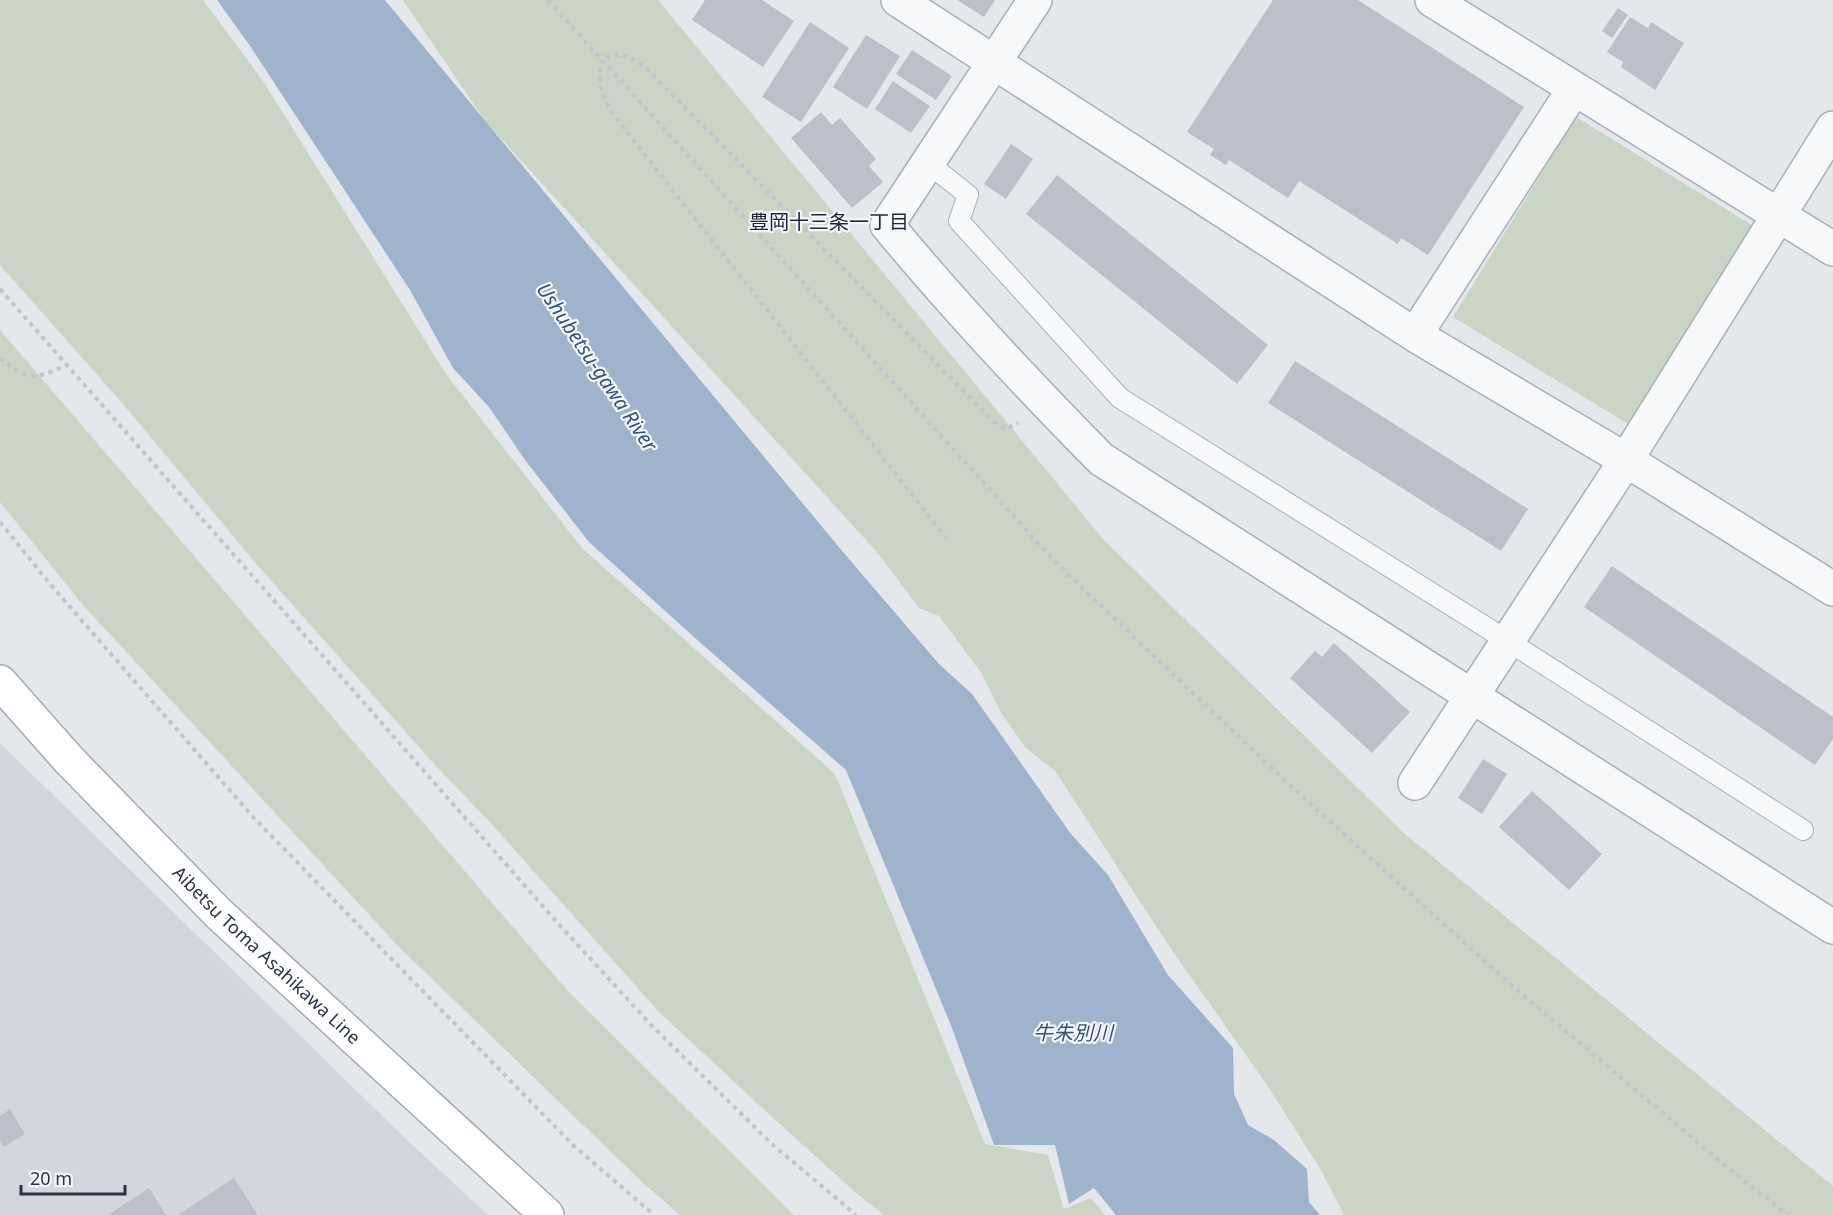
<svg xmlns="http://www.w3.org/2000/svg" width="1833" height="1215" font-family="'Noto Sans','Noto Sans JP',sans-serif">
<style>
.built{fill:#d2d6de}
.green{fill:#c9d6c5}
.water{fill:#9fb4cc}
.building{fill:#bbc0ca}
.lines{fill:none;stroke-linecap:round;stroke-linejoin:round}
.lane-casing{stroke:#a9aeb7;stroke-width:22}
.street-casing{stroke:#a9aeb7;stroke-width:36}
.primary-casing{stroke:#a3abb8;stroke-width:36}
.path{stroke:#c2c5cb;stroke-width:4;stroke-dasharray:4.5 4.5;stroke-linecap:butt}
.lane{stroke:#f7f8fa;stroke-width:20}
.street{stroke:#f7f8fa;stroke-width:33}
.primary{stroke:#fff;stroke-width:33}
.labels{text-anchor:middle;stroke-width:4.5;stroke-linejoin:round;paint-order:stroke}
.street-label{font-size:18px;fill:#2b3445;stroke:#f4f6f9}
.neighbourhood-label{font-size:20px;fill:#1d2536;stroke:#f4f6f9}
.water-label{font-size:20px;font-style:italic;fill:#34527a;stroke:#f4f6f9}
</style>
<rect width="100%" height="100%" fill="#e4e7ec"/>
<path class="built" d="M0,743L406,1139L488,1215H0Z"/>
<path class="green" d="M0,0H203L263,81L446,374L582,548L835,774L985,1144L1048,1155L1064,1209L1091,1198L1105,1215H884L855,1192L772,1117L659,1012L487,819L434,764L259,567L123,404L0,265Z
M403,0H658L1104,540L1405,834L1833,1186V1215H1344L1321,1170L1267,1085L1169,946L1055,771L1025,747L1000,711L982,674L939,616L919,608L876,551L486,122Z
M1576,117L1755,227L1633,427L1453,317Z
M0,330L567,990L794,1215H680L642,1182L398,946L82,604L0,502Z"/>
<path class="water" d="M217,0H385L843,552L939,664L972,694L1071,834L1108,875L1168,975L1233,1048L1234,1094L1248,1125L1274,1140L1307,1169L1309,1202L1320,1215H1116L1094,1188L1069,1204L1055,1145H994L952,1028L846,770L695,638L589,542L525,460L489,407L453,368L410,290L250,46Z"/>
<path class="building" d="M705,0H762L794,21L763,67L692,20Z
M957,0H995L984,17Z
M1273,0H1358L1524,107L1428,255L1401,238L1398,244L1299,181L1288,198L1229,160L1226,165L1210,155L1214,149L1187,132Z
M1618,8L1628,15L1612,38L1602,31Z
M1630,17L1648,28L1651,22L1684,43L1655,90L1621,67L1623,62L1607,52Z
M810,22L849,48L801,122L762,97Z
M866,35L900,56L867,109L833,87Z
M912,50L952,76L936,100L896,74Z
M893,81L930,106L911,133L875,109Z
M821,112L832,125L840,118L876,159L869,166L883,182L852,208L791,138Z
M1011,144L1033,159L1006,199L984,184Z
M1057,175L1268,345L1237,384L1026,214Z
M1295,361L1528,509L1501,551L1268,403Z
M1612,566L1833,717V739L1815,765L1584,607Z
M1334,643L1410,712L1372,753L1290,678L1315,651L1322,657Z
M1483,759L1507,774L1482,814L1458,798Z
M1532,791L1602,854L1569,890L1499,827Z
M10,1109L25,1134L4,1147L0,1141V1116Z
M234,1178L258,1215H178L190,1207Z
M149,1188L166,1215H108Z"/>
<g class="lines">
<g class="lane-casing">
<path id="lane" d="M928,163L968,195L959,221L1120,398L1508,641L1803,830"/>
</g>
<g class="street-casing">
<path id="street" d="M898,0L1415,335L1626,460L1833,589
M1035,0L887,225C954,306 1027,384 1101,459L1833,927
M1432,0L1833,249
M1415,335L1574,89
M1415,783L1626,460L1833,128"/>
</g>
<g class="primary-casing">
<g id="primary">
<path id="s1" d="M0,682L69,760L218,913L547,1215"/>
</g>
</g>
<path class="path" d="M548,0L1056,563L1294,789L1509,983L1722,1163L1788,1215
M0,289L555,920L653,1027L773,1145L856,1215
M0,358C29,380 33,381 66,365
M0,522L50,584L253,817L574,1146L654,1215
M947,539L612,113C600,90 598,84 602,58L621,54L635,60L647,69L997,425L1006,429L1018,423"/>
<use href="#lane" class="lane"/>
<use href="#street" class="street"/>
<use href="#primary" class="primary"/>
</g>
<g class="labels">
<g class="street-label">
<text dy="6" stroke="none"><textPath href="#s1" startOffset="382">Aibetsu Toma Asahikawa Line</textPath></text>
</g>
<g class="neighbourhood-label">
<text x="829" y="229">豊岡十三条一丁目</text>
</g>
<g class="water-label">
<text transform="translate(597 367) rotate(56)" y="7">Ushubetsu-gawa River</text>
<text x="1073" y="1040">牛朱別川</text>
</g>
</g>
<path d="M21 1185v9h104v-9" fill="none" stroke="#2b3445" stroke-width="3"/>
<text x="30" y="1185" font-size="18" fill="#2b3445" stroke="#f4f6f9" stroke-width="4.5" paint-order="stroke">20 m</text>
</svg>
